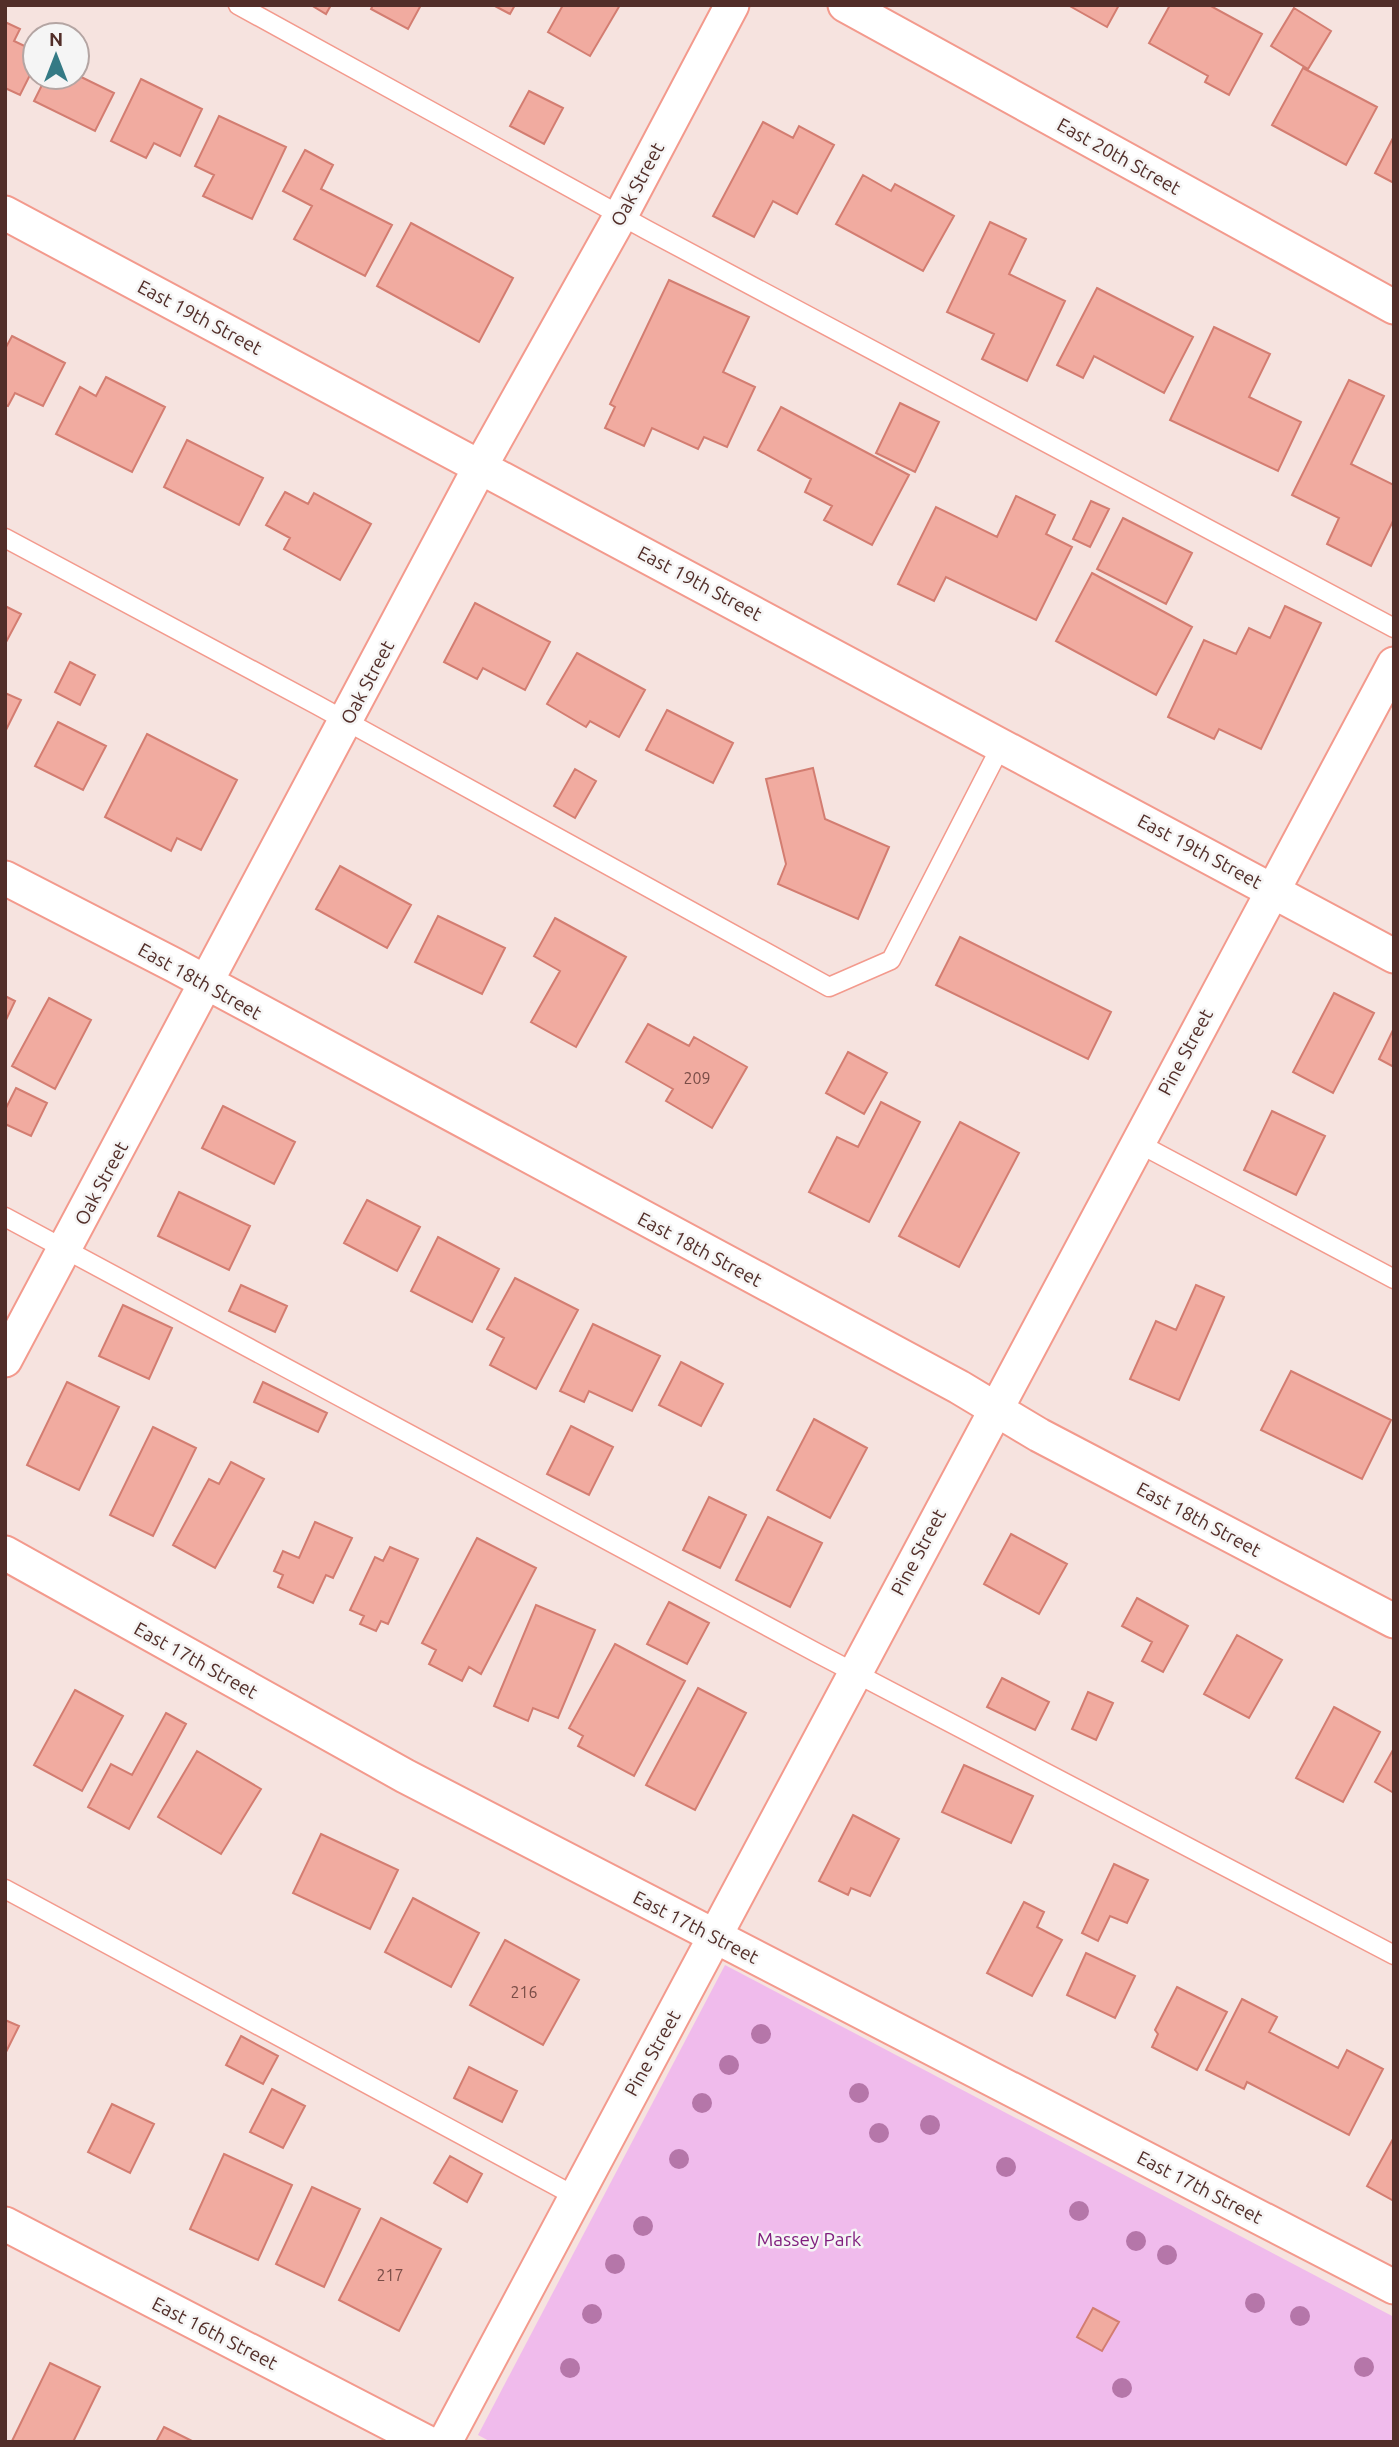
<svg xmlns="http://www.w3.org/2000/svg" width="1399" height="2447" font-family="Ubuntu,sans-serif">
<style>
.green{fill:#f0bbec}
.building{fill:#f1aba0;stroke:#d37d71;stroke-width:2}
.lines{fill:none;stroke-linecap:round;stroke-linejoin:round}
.service-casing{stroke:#f39a8d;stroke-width:21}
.minor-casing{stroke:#f39a8d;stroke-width:37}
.service{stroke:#fff;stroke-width:18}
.minor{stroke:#fff;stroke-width:33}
.tree{fill:#b576a9}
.labels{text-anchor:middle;stroke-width:5;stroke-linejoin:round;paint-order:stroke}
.number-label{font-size:16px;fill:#7a4d47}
.street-label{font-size:19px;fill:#522e29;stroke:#f5f5f5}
.park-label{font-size:19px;fill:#7f1d7d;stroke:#f5f5f5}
</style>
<rect width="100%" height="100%" fill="#f6e3df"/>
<path class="green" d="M725,1965L1394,2317V2442H491L478,2435Z"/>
<path class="building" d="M311,5H331L326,14Z
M373,5H421L408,29L371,9Z
M493,5H515L510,14Z
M563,5H620L590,56L548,32Z
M1068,5H1119L1107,27Z
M1170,5H1209L1262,34L1229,95L1205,82L1208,76L1149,43Z
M1294,8L1331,31L1308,69L1271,46Z
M5,22L20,29L14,41L35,51V65L20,95L5,88Z
M1303,68L1377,107L1346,165L1272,125Z
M77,75L114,93L95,131L34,101L46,77Z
M141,79L202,109L180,156L154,143L146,158L111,141Z
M529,91L563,108L544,144L510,126Z
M219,116L286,147L252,219L203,196L214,175L195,166Z
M763,122L793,138L799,126L834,145L797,214L773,201L754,237L713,216Z
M1394,136V183L1375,173Z
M305,150L333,165L321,189L392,225L365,276L294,239L312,206L283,191Z
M863,175L891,191L895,184L954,216L923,271L836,224Z
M990,222L1026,239L1009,274L1065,301L1027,381L982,359L994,334L947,312Z
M411,223L513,278L479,342L377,286Z
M669,280L749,317L723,372L755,387L727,447L704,437L698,449L652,428L644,446L605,428L615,407L610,404Z
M1097,288L1193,337L1164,393L1094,356L1083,378L1057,365Z
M1214,327L1270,354L1249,397L1301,422L1278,471L1170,420Z
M12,336L65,363L43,406L15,393L8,406L5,405V349Z
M106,377L165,407L132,472L56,434L80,387L96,396Z
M1349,380L1384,396L1351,464L1394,485V519L1371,566L1327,544L1339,518L1292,495Z
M900,403L939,422L915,472L876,453Z
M781,407L909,475L872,545L824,520L832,506L805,492L811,479L758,450Z
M187,440L263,478L239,525L164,487Z
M285,492L308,504L314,493L371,524L340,580L284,549L290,538L266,525Z
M1016,496L1055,515L1046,534L1072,547L1036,620L946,577L934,601L898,584L936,507L997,537Z
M1091,501L1109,509L1090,547L1073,539Z
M1123,518L1192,553L1166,604L1097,569Z
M1092,573L1192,627L1156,695L1056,641Z
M475,603L550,642L525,690L483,668L477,679L444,662Z
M5,606L21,614L5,644Z
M1285,606L1321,623L1261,749L1219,729L1214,739L1168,717L1204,640L1236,654L1249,628L1270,638Z
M577,653L645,690L619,737L590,721L586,727L547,704Z
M70,662L95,675L80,705L55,692Z
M5,693L21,700L5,732Z
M667,710L733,743L713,783L646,750Z
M58,722L106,746L83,790L35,766Z
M147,734L237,780L201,850L177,838L171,851L105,817Z
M813,768L825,819L889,847L858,919L778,884L786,864L766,779Z
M575,769L596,781L575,818L554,806Z
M340,866L411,905L387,948L316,909Z
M438,916L505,948L482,994L415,962Z
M555,918L626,957L576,1047L531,1022L560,971L534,956Z
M960,937L1111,1012L1088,1059L936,985Z
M1334,993L1374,1013L1333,1093L1293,1072Z
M5,996L15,1001L5,1022Z
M49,998L91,1020L55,1089L12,1066Z
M648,1024L689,1046L694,1037L747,1067L712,1128L666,1101L673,1089L626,1062Z
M1394,1028V1067L1379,1059Z
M848,1052L887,1073L864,1114L826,1093Z
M16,1088L47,1103L31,1136L5,1124V1110Z
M881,1102L920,1122L869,1222L809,1192L837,1137L858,1147Z
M223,1106L295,1142L274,1184L202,1148Z
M1272,1111L1325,1136L1296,1195L1244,1170Z
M960,1122L1019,1153L959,1267L899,1236Z
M179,1192L250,1226L229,1270L158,1236Z
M367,1200L420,1227L397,1271L344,1243Z
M438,1237L499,1269L472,1322L411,1291Z
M515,1278L578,1310L536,1389L490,1365L504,1338L487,1329Z
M241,1285L287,1306L275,1332L229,1311Z
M1196,1285L1224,1297L1179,1400L1130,1379L1156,1321L1176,1330Z
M123,1305L172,1328L149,1379L99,1356Z
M593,1324L660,1356L632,1411L589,1391L584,1402L560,1391Z
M681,1362L723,1384L701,1426L659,1405Z
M1291,1371L1391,1420L1362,1479L1261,1430Z
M67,1382L119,1407L79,1490L27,1465Z
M263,1382L327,1413L318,1432L254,1402Z
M814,1419L867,1448L830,1518L777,1490Z
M571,1426L613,1447L589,1495L547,1474Z
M153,1427L196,1448L153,1536L110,1515Z
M231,1462L264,1479L215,1568L173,1545L209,1479L219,1484Z
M709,1497L746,1515L720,1568L683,1550Z
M768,1517L822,1543L790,1607L736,1580Z
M315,1522L352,1538L333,1578L326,1575L313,1603L278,1587L283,1575L274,1571L283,1551L299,1558Z
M1011,1534L1067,1564L1039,1614L984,1584Z
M477,1538L536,1568L481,1674L469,1667L462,1681L429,1664L436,1650L422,1643Z
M390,1547L418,1559L388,1624L381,1621L376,1631L360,1624L364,1616L350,1610L375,1557L383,1561Z
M1137,1598L1188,1626L1163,1672L1142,1661L1152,1642L1122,1626Z
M669,1602L709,1623L687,1664L647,1644Z
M536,1605L595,1630L558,1718L533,1708L528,1721L494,1706Z
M1237,1635L1282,1660L1249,1718L1204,1694Z
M615,1644L685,1681L634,1776L578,1746L583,1736L569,1728Z
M1002,1678L1049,1702L1035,1730L987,1707Z
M698,1688L746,1713L695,1810L646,1785Z
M75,1690L123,1716L82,1791L34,1765Z
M1088,1692L1113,1703L1096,1740L1072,1729Z
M1334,1707L1380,1732L1343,1802L1296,1778Z
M166,1713L186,1724L129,1829L88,1807L111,1764L132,1775Z
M1394,1748V1793L1375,1782Z
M197,1751L261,1789L221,1854L158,1817Z
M964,1765L1033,1796L1011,1843L942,1812Z
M853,1815L899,1839L870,1896L851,1888L848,1895L819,1881Z
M321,1834L398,1870L370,1929L293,1893Z
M1114,1864L1148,1880L1127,1923L1110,1916L1098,1941L1082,1933Z
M413,1898L479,1933L451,1987L385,1952Z
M1024,1902L1044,1912L1037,1927L1062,1940L1032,1996L987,1973Z
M505,1940L579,1980L543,2045L470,2005Z
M1086,1953L1135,1976L1115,2018L1067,1995Z
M1177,1987L1227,2012L1197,2070L1152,2047L1158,2034L1155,2030Z
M1242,1999L1277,2017L1269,2032L1338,2068L1347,2050L1383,2069L1349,2135L1247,2082L1244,2089L1206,2070Z
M5,2020L19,2026L5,2054Z
M241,2036L278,2056L263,2084L226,2065Z
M469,2067L517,2091L502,2122L454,2098Z
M272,2089L305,2106L283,2148L250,2132Z
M112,2104L154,2124L130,2173L88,2152Z
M1393,2139L1394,2140V2201L1367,2186Z
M224,2154L292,2185L258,2260L190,2229Z
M450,2156L482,2174L467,2202L434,2183Z
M312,2187L360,2209L324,2287L276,2264Z
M381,2218L441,2249L399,2331L339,2300Z
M1093,2308L1119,2322L1102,2351L1077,2337Z
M50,2363L100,2387L73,2442H15L12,2441Z
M164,2427L194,2442H156Z"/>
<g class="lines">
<g class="service-casing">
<path id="service" d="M238,5L647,230L1394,628
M5,538L317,705L829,987L891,960L1001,746
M1136,1142L1394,1279
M5,1217L817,1653L1394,1955
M5,1889L573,2195"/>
</g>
<g class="minor-casing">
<path id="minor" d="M845,5L1394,307
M5,213L1394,956
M5,878L174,965L959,1387L1039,1435L1394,1621
M5,1360L480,467L621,215L732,5
M5,1553L405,1776L1394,2287
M5,2224L426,2442
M445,2442C758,1848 1078,1257 1394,664"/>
</g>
<use href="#service" class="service"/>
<use href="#minor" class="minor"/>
</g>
<g class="tree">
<circle cx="761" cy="2034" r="10"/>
<circle cx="729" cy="2065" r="10"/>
<circle cx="859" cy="2093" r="10"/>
<circle cx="702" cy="2103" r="10"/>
<circle cx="930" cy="2125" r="10"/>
<circle cx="879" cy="2133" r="10"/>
<circle cx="679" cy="2159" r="10"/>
<circle cx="1006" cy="2167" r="10"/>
<circle cx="1079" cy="2211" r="10"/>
<circle cx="643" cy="2226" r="10"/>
<circle cx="1136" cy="2241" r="10"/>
<circle cx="1167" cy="2255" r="10"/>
<circle cx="615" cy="2264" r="10"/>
<circle cx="1255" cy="2303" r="10"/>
<circle cx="592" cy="2314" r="10"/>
<circle cx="1300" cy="2316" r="10"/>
<circle cx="1364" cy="2367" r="10"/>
<circle cx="570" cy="2368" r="10"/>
<circle cx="1122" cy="2388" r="10"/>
</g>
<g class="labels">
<g class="number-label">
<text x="697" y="1084">209</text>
<text x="524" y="1998">216</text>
<text x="390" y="2281">217</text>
</g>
<g class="street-label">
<text transform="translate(1119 156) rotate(29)" y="7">East 20th Street</text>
<text transform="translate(637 184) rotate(-62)" y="7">Oak Street</text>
<text transform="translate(200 317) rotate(28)" y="7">East 19th Street</text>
<text transform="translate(700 583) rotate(28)" y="7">East 19th Street</text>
<text transform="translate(367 682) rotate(-62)" y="7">Oak Street</text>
<text transform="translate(1200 851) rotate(28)" y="7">East 19th Street</text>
<text transform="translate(200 981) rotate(29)" y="7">East 18th Street</text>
<text transform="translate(1185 1052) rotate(-62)" y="7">Pine Street</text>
<text transform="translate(101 1183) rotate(-62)" y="7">Oak Street</text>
<text transform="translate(700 1249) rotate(28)" y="7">East 18th Street</text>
<text transform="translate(1199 1519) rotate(28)" y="7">East 18th Street</text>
<text transform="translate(918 1552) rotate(-62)" y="7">Pine Street</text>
<text transform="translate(196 1660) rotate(29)" y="7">East 17th Street</text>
<text transform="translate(696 1927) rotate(27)" y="7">East 17th Street</text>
<text transform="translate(652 2053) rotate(-61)" y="7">Pine Street</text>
<text transform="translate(1200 2187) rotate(27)" y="7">East 17th Street</text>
<text transform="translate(215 2333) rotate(27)" y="7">East 16th Street</text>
</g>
<g class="park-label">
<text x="809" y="2246">Massey Park</text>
</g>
</g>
<rect width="1399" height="2447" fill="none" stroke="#522e29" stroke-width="14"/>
<g transform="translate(56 56)"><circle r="33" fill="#f5f5f5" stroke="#b4a5a3" stroke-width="2"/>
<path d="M0-5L12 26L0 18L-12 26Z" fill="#347a85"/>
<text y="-10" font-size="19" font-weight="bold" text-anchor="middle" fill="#522e29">N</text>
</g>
</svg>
